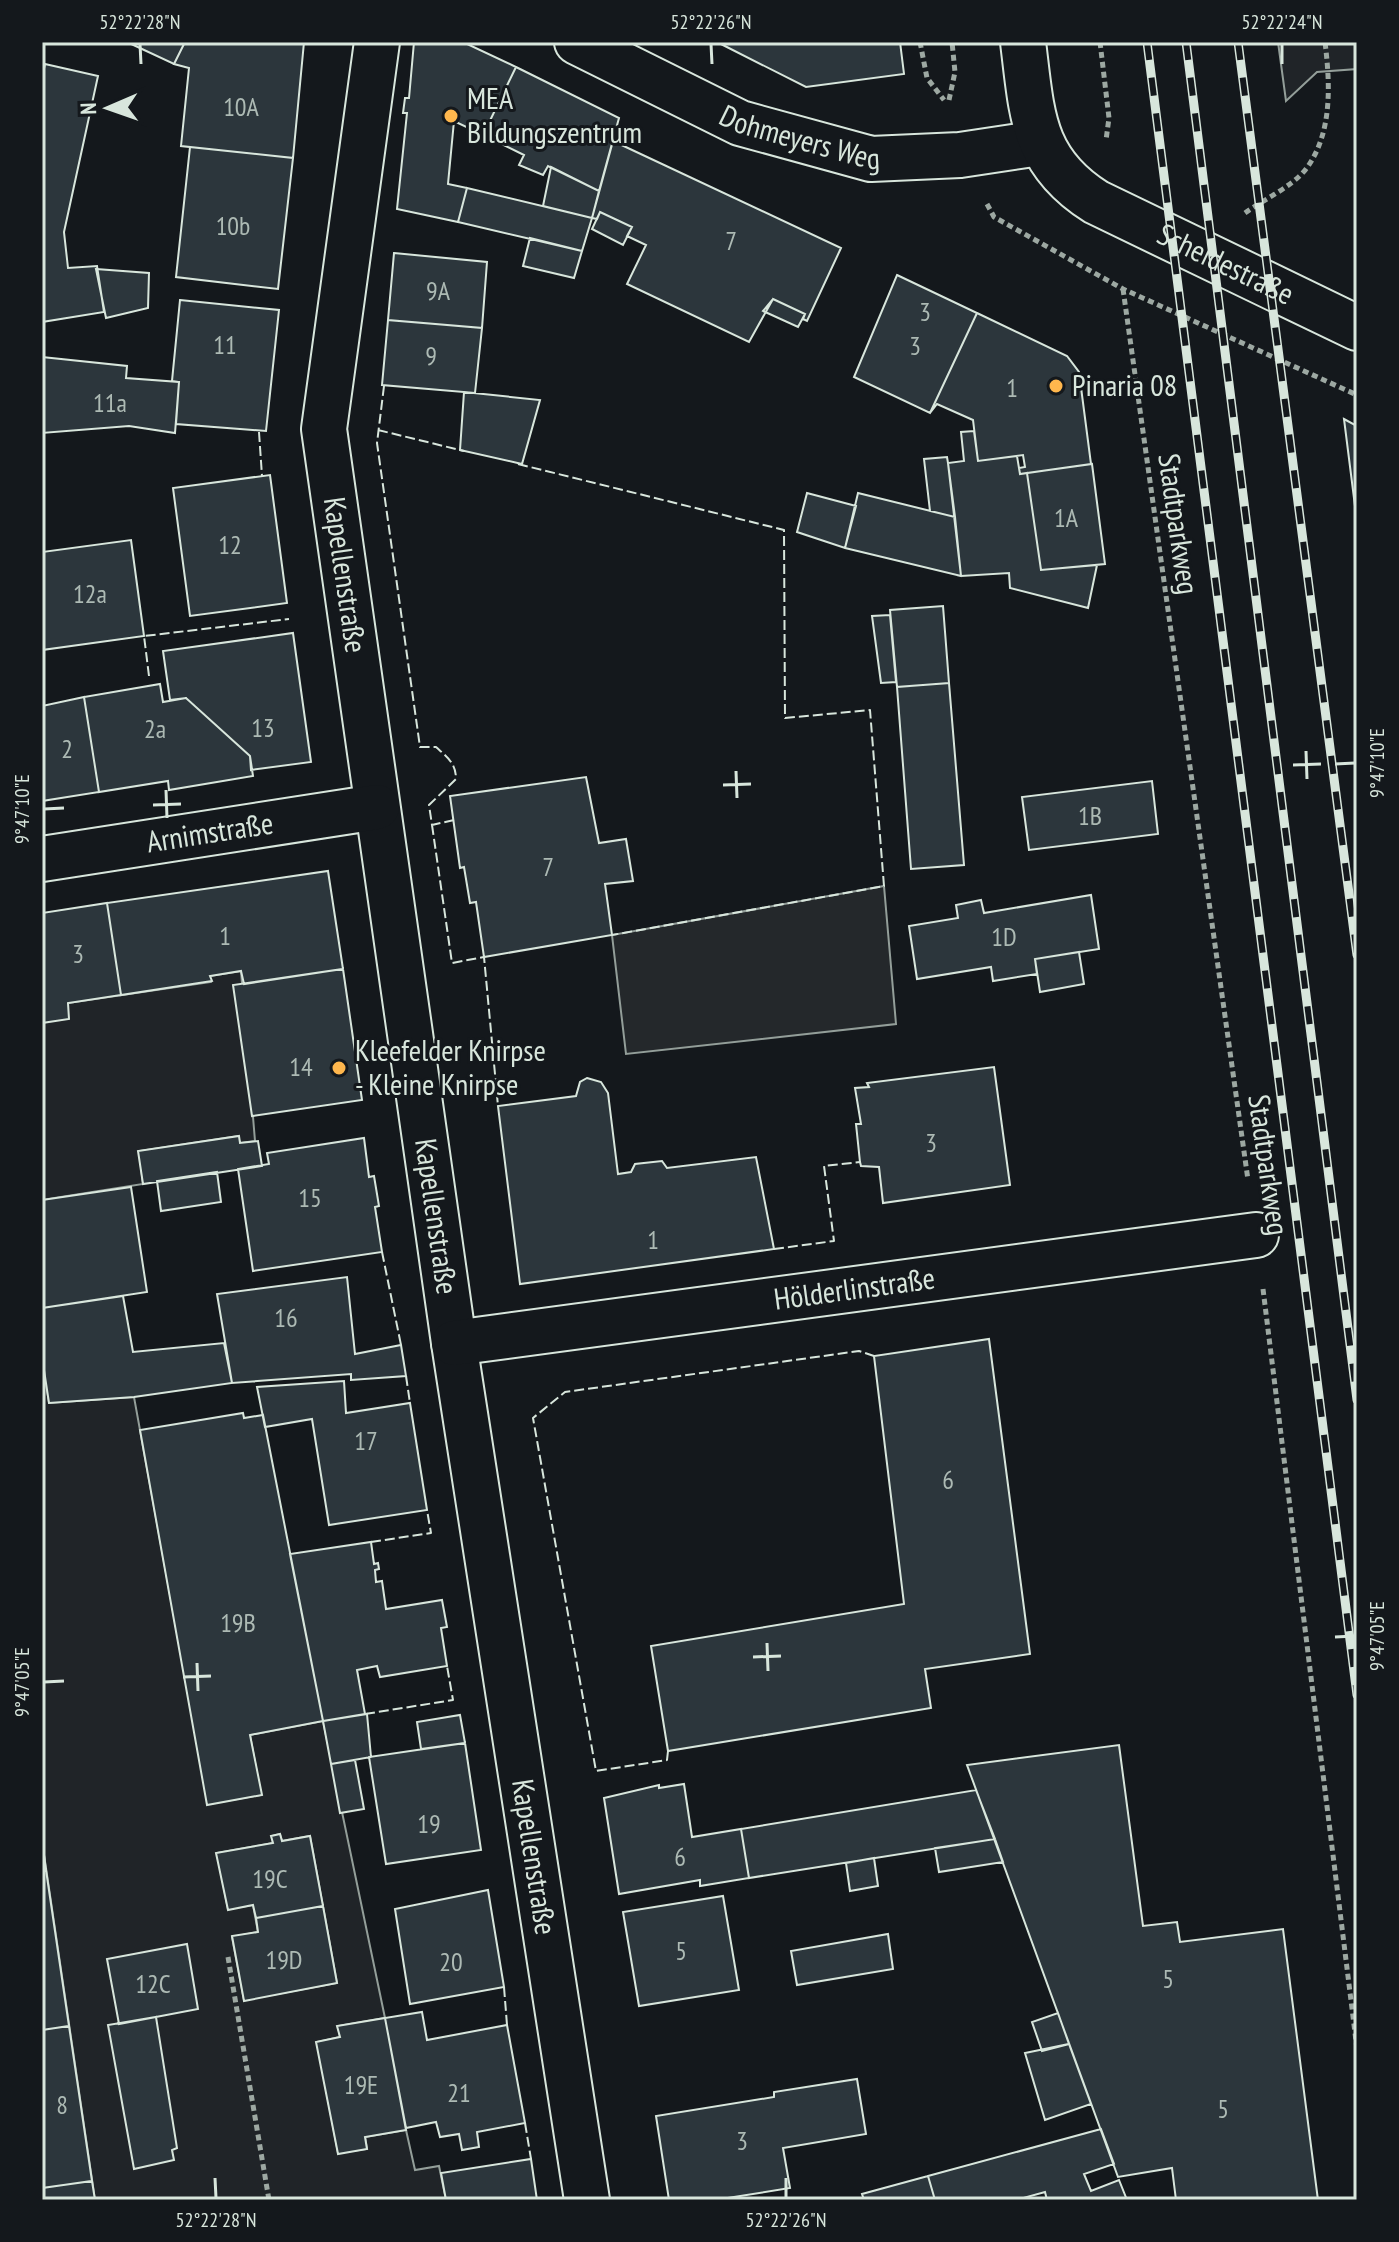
<svg xmlns="http://www.w3.org/2000/svg" width="1399" height="2242" font-family="'PT Sans Narrow',sans-serif">
<style>
.green{fill:#202428;stroke:#939e99;stroke-width:2;fill-rule:evenodd}
.parking{fill:#24282b;stroke:#939e99;stroke-width:2}
.building{fill:#2c363c;stroke:#d8e6dc;stroke-width:2}
.lines{fill:none;stroke-linecap:round;stroke-linejoin:round}
.minor-casing{stroke:#d8e6dc;stroke-width:48}
.tertiary-casing{stroke:#d8e6dc;stroke-width:48}
.path{stroke:#9da8a2;stroke-width:5;stroke-dasharray:6 4;stroke-linecap:butt}
.minor{stroke:#14181c;stroke-width:44}
.tertiary{stroke:#14181c;stroke-width:44}
.rail-casing{stroke:#d8e6dc;stroke-width:9}
.rail{stroke:#14181c;stroke-width:6;stroke-dasharray:18;stroke-linecap:butt}
.fence{stroke:#d8e6dc;stroke-width:2;stroke-dasharray:10 4;stroke-linecap:butt}
.ticks{fill:none;stroke:#d8e6dc;stroke-width:3}
.poi-dot{fill:#ffb74d;stroke:#14181c;stroke-width:3}
.labels{text-anchor:middle;stroke-width:6;stroke-linejoin:round;paint-order:stroke}
.number-label{font-size:26px;fill:#adbab4}
.poi-label{font-size:30px;fill:#d8e6dc;stroke:#14181c;text-anchor:start}
.street-label{font-size:30px;fill:#d8e6dc;stroke:#14181c}
.neatline{fill:none;stroke:#d8e6dc;stroke-width:3}
.ticks-label{font-size:20px;text-anchor:middle;fill:#d8e6dc}
</style>
<rect width="100%" height="100%" fill="#14181c"/>
<path class="green" d="M1278,42H1357V69L1317,72L1286,101Z
M241,971L255,1141L240,1143L238,1136L139,1151L143,1184L42,1200V1023L68,1003L211,982L210,976Z
M42,1357L49,1403L134,1397L208,1804L261,1795L250,1735L323,1721L385,2018L338,2026L340,2037L317,2042L338,2153L367,2149L365,2137L406,2130L415,2170L439,2166L446,2200H95L42,1841ZM280,1834L282,1841L310,1836L337,1983L244,2000L232,1937L258,1932L253,1905L228,1909L217,1853L273,1843L272,1836Z"/>
<path class="parking" d="M884,886L896,1024L626,1054L612,935Z"/>
<path class="building" d="M127,42H185L174,64Z
M185,42H304L293,158L181,146L189,68L174,64Z
M414,42H463L516,67L483,135L454,121L448,184L467,188L458,222L397,209L407,113H403L405,98H409Z
M717,42H900L904,74L806,87Z
M45,64L98,76L64,232L68,268L97,266L104,312L42,322V78Z
M516,67L619,118L599,191L548,166L543,175L519,165L524,155L483,135Z
M613,141L841,248L807,321L803,319L805,314L773,299L749,342L627,284L646,245L627,236L632,227L600,212L597,219L592,218Z
M190,147L293,158L278,289L176,277Z
M551,167L599,191L592,218L543,206Z
M467,188L592,218L582,251L458,222Z
M600,212L632,227L623,245L592,229Z
M530,238L582,251L574,278L523,266Z
M394,253L487,262L482,328L388,320Z
M96,269L149,273L148,308L106,318Z
M897,275L977,313L930,413L854,377Z
M773,299L805,314L798,327L763,311Z
M180,300L279,310L266,431L176,424L179,382L172,381Z
M977,313L1067,356L1079,372L1091,464L1020,474L1019,468L1025,467L1023,455L978,461L973,420L937,404L930,413Z
M388,320L482,328L475,393L382,385Z
M42,357L127,366L126,378L179,382L175,433L129,426L42,433Z
M464,392L540,400L522,464L460,450Z
M1344,419L1357,426V522Z
M974,431L978,461L1017,456L1020,474L1027,473L1041,570L1097,565L1088,608L1010,588L1009,573L961,576L948,463L964,461L961,432Z
M947,457L948,463L955,517L930,511L924,459Z
M1092,464L1105,564L1041,570L1027,473Z
M270,475L287,603L190,616L173,488Z
M807,493L856,506L845,548L797,532Z
M858,493L955,517L961,576L845,548Z
M131,540L144,636L42,650V552Z
M943,606L949,683L897,687L890,610Z
M890,615L896,682L881,683L872,616Z
M293,633L311,762L251,770L250,756L186,698L170,700L163,651Z
M949,683L964,865L911,869L897,687Z
M160,684L163,702L186,698L250,756L253,776L169,790L168,781L99,792L84,697Z
M84,697L99,792L42,801V706Z
M586,777L599,843L626,839L633,881L605,884L612,935L484,957L476,902L470,903L464,867L460,868L450,796Z
M1152,781L1158,834L1029,850L1022,797Z
M328,871L343,969L244,984L241,971L210,976L212,981L121,995L107,903Z
M1091,895L1099,949L1035,959L1037,974L993,981L991,967L917,979L909,926L958,918L956,905L981,900L984,913Z
M107,903L121,995L68,1003L69,1019L42,1023V913Z
M1079,952L1084,984L1040,992L1035,959Z
M343,969L362,1100L252,1116L233,985Z
M994,1067L1010,1185L883,1203L879,1167L861,1166L860,1162L856,1124H861L855,1088L869,1087L867,1083Z
M587,1078L601,1082L608,1093L618,1174L631,1172L635,1164L662,1161L667,1168L756,1157L774,1249L520,1284L498,1106L576,1096L580,1082Z
M239,1136L240,1143L258,1141L262,1166L143,1184L138,1151Z
M364,1138L369,1177L374,1176L379,1206L375,1207L382,1252L253,1271L238,1169L269,1164L267,1153Z
M217,1172L221,1202L161,1211L157,1181Z
M131,1187L147,1292L42,1308V1200Z
M347,1277L355,1354L401,1345L406,1376L351,1380V1374L232,1383L217,1294Z
M123,1296L133,1352L224,1343L232,1383L134,1397L49,1403L42,1357V1308Z
M989,1339L1030,1654L925,1669L931,1708L668,1751L651,1646L904,1604L874,1356Z
M344,1381L346,1413L410,1403L427,1510L329,1525L312,1419L265,1427L257,1387Z
M243,1413L244,1418L263,1415L323,1721L250,1735L262,1795L207,1805L140,1430Z
M371,1542L374,1564L378,1563L379,1569L375,1570L376,1582L382,1581L386,1609L442,1600L447,1627L441,1628L447,1666L380,1677L377,1666L357,1670L365,1714L323,1721L290,1554Z
M367,1714L371,1757L331,1764L323,1721Z
M460,1715L465,1743L421,1749L417,1722Z
M465,1743L481,1850L386,1864L369,1757Z
M1119,1745L1143,1926L1177,1922L1180,1942L1283,1929L1318,2200H1176L1172,2168L1118,2177L967,1765Z
M355,1760L364,1809L340,1813L331,1764Z
M684,1784L692,1837L741,1829L749,1878L700,1886V1880L619,1894L604,1798L659,1785V1788Z
M976,1790L995,1839L749,1878L741,1829Z
M280,1834L282,1841L310,1836L323,1906L256,1918L253,1905L228,1910L216,1853L273,1843L271,1836Z
M995,1839L1003,1862L939,1872L935,1848Z
M42,1841L46,1870L42,1871Z
M874,1858L878,1886L850,1891L846,1863Z
M46,1870L69,2026L42,2030V1871Z
M488,1890L504,1987L410,2004L395,1909Z
M723,1896L739,1990L639,2006L623,1912Z
M323,1906L337,1983L244,2001L232,1936L258,1932L256,1918Z
M888,1934L893,1969L797,1985L791,1951Z
M187,1944L198,2009L119,2024L107,1959Z
M422,2012L427,2040L507,2025L525,2123L477,2132L479,2147L462,2150L459,2134L440,2137L436,2122L406,2128L385,2018Z
M1058,2013L1069,2044L1042,2051L1032,2022Z
M156,2017L177,2148L172,2150L174,2160L134,2169L108,2025Z
M385,2018L406,2130L365,2137L367,2149L338,2154L316,2042L340,2037L337,2026Z
M69,2026L92,2181L42,2188V2030Z
M1069,2044L1091,2104L1045,2120L1025,2053Z
M857,2079L866,2134L783,2148L790,2188L715,2200H669L656,2116L774,2097V2092Z
M1101,2129L1114,2164L1084,2174L1091,2191L1119,2180L1127,2200H1047L1045,2192L1016,2200H935L928,2176Z
M531,2159L537,2200H446L441,2173Z
M928,2176L935,2200H864L862,2194Z
M92,2181L95,2200H42V2188Z"/>
<g class="lines">
<g class="minor-casing">
<g id="minor">
<path id="s1" d="M377,42L324,429L454,1343L587,2200"/>
<path id="s2" d="M577,42L740,123L871,159L960,155L1040,143"/>
<path id="s3" d="M42,859L377,807"/>
<path id="s4" d="M454,1343L1256,1235"/>
</g>
</g>
<g class="tertiary-casing">
<g id="tertiary">
<path id="s5" d="M1023,42C1032,113 1031,161 1096,202L1357,328"/>
</g>
</g>
<path class="path" d="M920,42L927,78L944,100
M1100,42L1109,118L1106,140
M949,100L955,72L952,42
M987,204L994,217L1123,289L1357,395
M1245,213C1263,200 1293,186 1306,169C1333,133 1330,83 1325,42
M1123,289L1248,1180
M1263,1289L1357,2049
M228,1957L269,2200"/>
<use href="#minor" class="minor"/>
<use href="#tertiary" class="tertiary"/>
<g class="rail-casing">
<path id="rail" d="M1147,42L1357,1695
M1186,42L1357,1400
M1238,42L1357,955"/>
</g>
<use href="#rail" class="rail"/>
<path class="fence" d="M384,386L377,443L420,747H436C447,757 456,763 456,779L429,805L432,825L454,820
M378,430L464,451
M259,432L262,476
M518,464L784,530L785,718L870,710L884,886L612,935
M149,676L144,636L289,619
M432,825L452,963L484,957L498,1106
M774,1249L834,1241L824,1166L860,1162
M382,1252L401,1345
M406,1376L410,1403
M371,1542L431,1533L427,1510
M365,1714L453,1700L447,1666
M668,1751L667,1760L596,1771L533,1418L565,1392L859,1351L874,1356
M504,1987L507,2025
M525,2123L531,2159"/>
</g>
<path class="ticks" d="M140,44L141,64M711,44L712,64M1282,44V64M1306,751L1307,779M1335,764L1355,763M1293,765L1321,764M736,771L737,798M723,785L751,784M166,790L167,818M153,805L181,804M44,809L64,808M1335,1637L1355,1636M767,1643L768,1671M753,1657L781,1656M197,1663L198,1691M183,1677L211,1676M44,1682L64,1681M215,2178L216,2198M786,2178V2198"/>
<g class="poi-dot">
<circle cx="451" cy="116" r="8"/>
<circle cx="1056" cy="386" r="8"/>
<circle cx="339" cy="1068" r="8"/>
</g>
<g class="labels">
<g class="number-label">
<text x="241" y="116">10A</text>
<text x="233" y="235">10b</text>
<text x="731" y="250">7</text>
<text x="438" y="300">9A</text>
<text x="925" y="321">3</text>
<text x="225" y="354">11</text>
<text x="915" y="355">3</text>
<text x="431" y="365">9</text>
<text x="1012" y="397">1</text>
<text x="110" y="412">11a</text>
<text x="1066" y="527">1A</text>
<text x="230" y="554">12</text>
<text x="90" y="603">12a</text>
<text x="263" y="737">13</text>
<text x="155" y="738">2a</text>
<text x="67" y="758">2</text>
<text x="1090" y="825">1B</text>
<text x="548" y="876">7</text>
<text x="225" y="945">1</text>
<text x="1004" y="946">1D</text>
<text x="78" y="963">3</text>
<text x="301" y="1076">14</text>
<text x="931" y="1152">3</text>
<text x="310" y="1207">15</text>
<text x="653" y="1249">1</text>
<text x="286" y="1327">16</text>
<text x="366" y="1450">17</text>
<text x="948" y="1489">6</text>
<text x="238" y="1632">19B</text>
<text x="429" y="1833">19</text>
<text x="680" y="1866">6</text>
<text x="270" y="1888">19C</text>
<text x="681" y="1960">5</text>
<text x="284" y="1969">19D</text>
<text x="451" y="1971">20</text>
<text x="1168" y="1988">5</text>
<text x="153" y="1993">12C</text>
<text x="361" y="2094">19E</text>
<text x="459" y="2102">21</text>
<text x="62" y="2114">8</text>
<text x="1223" y="2118">5</text>
<text x="742" y="2150">3</text>
</g>
<g class="poi-label">
<text x="467" y="109">MEA<tspan x="467" dy="34">Bildungszentrum</tspan></text>
<text x="1072" y="396">Pinaria 08</text>
<text x="355" y="1061">Kleefelder Knirpse<tspan x="355" dy="34">- Kleine Knirpse</tspan></text>
</g>
<g class="street-label">
<text dy="10" stroke="none"><textPath href="#s2" startOffset="244">Dohmeyers Weg</textPath></text>
<text dy="10" stroke="none"><textPath href="#s5" startOffset="328">Scheidestraße</textPath></text>
<text transform="translate(1178 524) rotate(82)" y="10">Stadtparkweg</text>
<text dy="10" stroke="none"><textPath href="#s1" startOffset="538">Kapellenstraße</textPath></text>
<text dy="10" stroke="none"><textPath href="#s3" startOffset="170">Arnimstraße</textPath></text>
<text transform="translate(1268 1165) rotate(82)" y="10">Stadtparkweg</text>
<text dy="10" stroke="none"><textPath href="#s1" startOffset="1186">Kapellenstraße</textPath></text>
<text dy="10" stroke="none"><textPath href="#s4" startOffset="404">Hölderlinstraße</textPath></text>
<text dy="10" stroke="none"><textPath href="#s1" startOffset="1834">Kapellenstraße</textPath></text>
</g>
</g>
<rect width="1399" height="2242" fill="none" stroke="#14181c" stroke-width="88"/>
<g transform="translate(108 108) rotate(268)" stroke="#14181c" stroke-width="6" paint-order="stroke">
<path d="M0-6L14 30L0 20L-14 30Z" fill="#d8e6dc"/>
<text y="-12" font-size="22" font-weight="bold" text-anchor="middle" fill="#d8e6dc">N</text>
</g>
<rect x="44" y="44" width="1311" height="2154" class="neatline"/>
<g class="ticks-label">
<text x="140" y="29">52°22'28"N</text>
<text x="711" y="29">52°22'26"N</text>
<text x="1282" y="29">52°22'24"N</text>
<text transform="translate(1377 763) rotate(-90)" y="7">9°47'10"E</text>
<text transform="translate(22 809) rotate(-90)" y="7">9°47'10"E</text>
<text transform="translate(1377 1636) rotate(-90)" y="7">9°47'05"E</text>
<text transform="translate(22 1682) rotate(-90)" y="7">9°47'05"E</text>
<text x="216" y="2227">52°22'28"N</text>
<text x="786" y="2227">52°22'26"N</text>
</g>
</svg>
